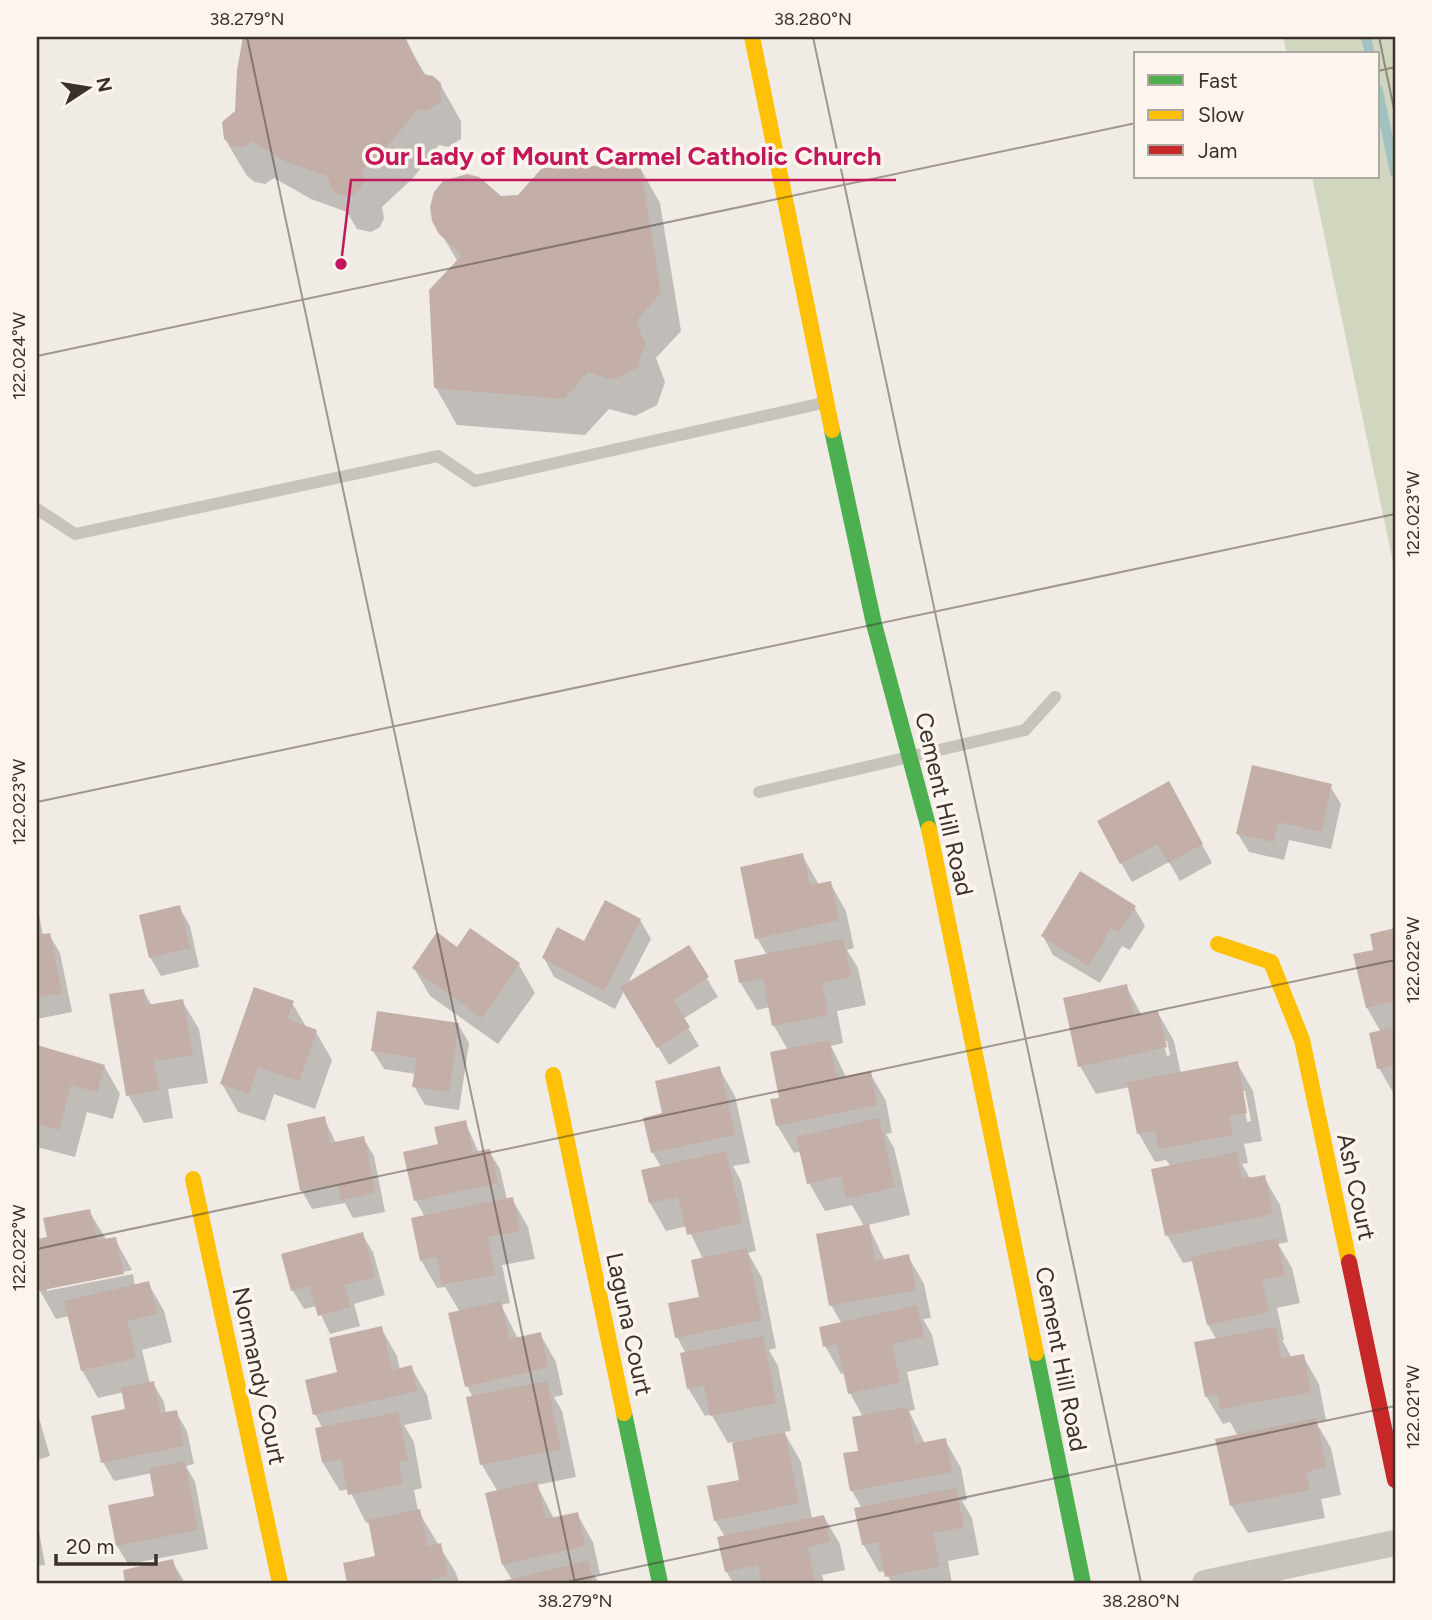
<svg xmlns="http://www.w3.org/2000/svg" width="1432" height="1620" font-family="Figtree,sans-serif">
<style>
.green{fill:#d1d6bf}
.shadow{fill:#0003;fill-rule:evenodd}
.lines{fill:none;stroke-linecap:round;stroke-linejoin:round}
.stream{stroke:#a1c2c1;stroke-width:10}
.building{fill:#c3afa7}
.lane{stroke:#c9c3be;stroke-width:12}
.street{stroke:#c9c3be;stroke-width:26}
.fast{stroke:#4caf50;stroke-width:16}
.slow{stroke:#ffc107;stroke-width:16}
.jam{stroke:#c62828;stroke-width:16}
.ticks{fill:none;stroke:#3b302b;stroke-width:2;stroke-opacity:0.45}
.labels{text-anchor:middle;stroke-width:7;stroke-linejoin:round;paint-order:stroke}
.street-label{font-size:24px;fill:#3b302b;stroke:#fbf5ee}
.leader{fill:none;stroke:#c2185b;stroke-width:2.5}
.callout-dot{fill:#c2185b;stroke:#fbf5ee;stroke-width:2.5}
.callout-label{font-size:26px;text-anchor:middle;font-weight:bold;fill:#c2185b;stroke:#fbf5ee;stroke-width:7;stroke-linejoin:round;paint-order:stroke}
.neatline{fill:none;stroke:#3b302b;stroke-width:2.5}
.ticks-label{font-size:18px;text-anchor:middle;fill:#3b302b}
</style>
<rect width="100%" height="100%" fill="#f0ebe5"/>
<path class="green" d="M1283,37H1395V572L1312,177H1378V54H1287Z"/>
<path class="shadow" d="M245,37H403L426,76L440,84L461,121V139L448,147L439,145L413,178L382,207L384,218L380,227L371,232L357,229L347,212L311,199L274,178L265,184L255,182L247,176L225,139L237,112L239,71Z
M639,166L660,203L681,331L656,358L665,382L657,405L635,416L609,409L585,435L457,425L436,388L458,262L433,220L501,198L519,196Z
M1330,786L1341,804L1331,849L1289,840L1284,860L1249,852L1238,834Z
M1179,802L1212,863L1180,881L1169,862L1132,882L1121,863Z
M802,855L819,885L830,883L846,911L854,948L847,950L858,968L866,1005L837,1011L843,1043L831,1046L846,1077L870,1073L886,1101L892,1133L886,1134L894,1148L910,1215L868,1225L885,1261L908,1256L924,1284L931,1318L923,1319L932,1335L939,1365L907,1372L915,1410L909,1411L925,1444L945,1440L961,1468L967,1500L962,1501L972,1518L979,1555L948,1561L952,1583H891L886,1571L879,1572L863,1544L862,1508L852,1491L863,1417L850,1393L845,1373L841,1374L825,1346L842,1324L831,1305L864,1226L852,1205L825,1211L809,1183L802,1151L794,1153L777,1125L788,1050L774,1026L770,1007L757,1010L740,982L767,955L757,938Z
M37,903L43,936L49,934L60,953L72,1012L37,1019Z
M179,907L190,926L199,967L161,976L150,957Z
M1134,907L1145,926L1130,950L1122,946L1100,983L1053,955L1043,936Z
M640,920L651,939L627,985L688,947L718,997L683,1019L699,1046L669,1065L624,991L615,1009L554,977L544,958Z
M1395,930V1096L1379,1068L1381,1032L1367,1008L1375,951L1372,935Z
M457,949L519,965L535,993L498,1044L430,996L414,968Z
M1126,986L1142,1016L1158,1013L1174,1041L1181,1074L1237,1063L1253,1091L1262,1141L1244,1144L1248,1163L1242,1164L1251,1180L1264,1177L1280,1205L1288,1242L1278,1244L1292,1268L1300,1303L1277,1308L1284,1340H1282L1292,1358L1303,1356L1319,1384L1326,1420L1316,1422L1331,1448L1341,1495L1321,1499L1325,1518L1248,1533L1231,1505L1238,1436L1230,1422L1223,1424L1206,1396L1217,1340L1208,1325L1194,1261L1183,1263L1167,1235L1171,1167L1166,1160L1155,1162L1139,1134L1130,1087L1096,1094L1080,1066ZM1163,1041H1167L1170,1055L1167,1056ZM1242,1091H1245L1251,1121L1247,1122Z
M143,990L152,1006L182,1001L199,1029L208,1083L168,1089L173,1118L144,1123L128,1095Z
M292,1003L307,1028L316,1032L332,1060L315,1109L274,1094L265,1121L238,1112L222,1084Z
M458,1024L469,1043L459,1110L425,1105L414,1086L416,1074L384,1069L373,1051Z
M37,1047L104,1066L120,1094L113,1119L87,1112L75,1157L37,1147Z
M719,1068L735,1096L750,1163L733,1166L741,1181L756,1251L748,1253L762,1278L776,1348L769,1350L778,1366L791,1431L784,1432L801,1462L812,1519L824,1517L840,1544L845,1570L822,1575L824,1583H733L726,1571L725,1537L715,1520L742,1481L734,1442L728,1443L711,1414L705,1416L688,1388L686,1354L677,1337L701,1298L703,1259L687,1226L666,1231L650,1203L643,1171L661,1167L653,1153L645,1119L664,1114Z
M324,1118L336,1143L363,1138L374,1156L385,1212L353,1218L345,1203L312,1209L302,1191L289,1125Z
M465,1122L479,1153L489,1151L500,1169L507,1200L512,1199L528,1227L535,1259L502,1265L510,1303L501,1305L518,1339L540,1334L556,1362L563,1395L554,1397L562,1411L576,1477L537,1485L554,1519L577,1514L593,1542L600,1574L594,1575L599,1583H505L513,1581L503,1565L498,1492L482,1465L468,1399L473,1398L467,1386L460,1312L445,1287L437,1288L421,1260L425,1217L416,1201L405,1153L440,1145Z
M89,1211L106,1239H115L132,1270L47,1288V1291L133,1274L135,1286L148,1283L164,1311L172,1342L142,1350L150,1384L153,1383L164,1402L166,1414L176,1412L187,1431L194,1464L186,1466L195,1482L208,1549L128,1564L117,1546L110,1507L156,1498L152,1473L114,1481L103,1462L127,1411L124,1392L98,1398L82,1370L69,1316L56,1319L40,1291L37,1275V1241L49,1239Z
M362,1234L373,1252L385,1295L354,1304L360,1326L330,1334L317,1306L304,1309L293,1291L283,1256Z
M381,1328L397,1356L400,1370L411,1367L427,1395L432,1419L404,1425L414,1442L422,1488L414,1490L418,1511L456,1573L459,1583H349L345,1564L377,1557L370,1522L366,1523L349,1489L340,1491L323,1463L317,1430L323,1429L315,1414L339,1374Z
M37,1411L50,1456L37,1460Z
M37,1520L45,1565L37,1566Z
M172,1561L185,1583H127L125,1572Z"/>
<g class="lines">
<path class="stream" d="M1366,37L1370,54
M1378,90L1395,173"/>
</g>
<path class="building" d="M243,37H405L423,74L433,76L441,83V102L427,111L418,109L392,141L362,170L364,181L359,190L350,196H342L333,192L327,176L289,163L252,142L243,147L232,146L224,139L222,122L235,111L237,70Z
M640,164L661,293L636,321L645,344L637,368L613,380L588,372L564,399L434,388L429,290L462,255L439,234L432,221L430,207L434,192L443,181L467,174L479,177L501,196L518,195L542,168Z
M1252,765L1332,784L1321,832L1278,822L1274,842L1236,834Z
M1169,781L1203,844L1168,863L1157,844L1120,864L1097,821Z
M803,853L810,885L831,881L839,920L755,939L740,867Z
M1080,871L1136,906L1119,932L1111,928L1089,966L1041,936Z
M605,900L641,919L604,991L542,958L557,927L584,941Z
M180,905L190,948L149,958L139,915Z
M470,928L520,963L482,1018L412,968L437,932L457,947Z
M1395,928V1001L1366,1008L1353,954L1373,950L1370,934Z
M50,933L62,993L37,998V935Z
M843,939L851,977L822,983L828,1015L772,1026L763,978L739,983L734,960Z
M689,945L709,977L673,1000L690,1027L657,1048L620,987Z
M1127,984L1134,1016L1158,1011L1167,1047L1078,1067L1063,998Z
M254,987L294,1001L287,1019L317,1030L299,1081L258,1067L249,1094L220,1084Z
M144,989L147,1005L183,999L193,1055L154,1061L159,1090L126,1096L109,994Z
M377,1011L459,1023L449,1092L412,1087L417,1058L371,1051Z
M1395,1027V1065L1377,1069L1369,1033Z
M829,1040L837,1078L871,1071L877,1105L776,1126L770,1099L779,1098L770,1052Z
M37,1045L105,1065L97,1092L71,1085L59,1130L37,1124Z
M1238,1061L1247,1113L1229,1116L1233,1135L1158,1149L1155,1131L1137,1134L1127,1082Z
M720,1066L735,1135L651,1153L643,1118L662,1113L655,1081Z
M325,1116L330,1143L364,1136L375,1193L341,1200L338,1184L300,1191L287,1124Z
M879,1118L895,1187L846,1199L841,1176L807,1184L796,1137Z
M466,1120L473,1152L490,1149L498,1183L414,1201L403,1152L438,1144L434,1127Z
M726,1151L742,1223L687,1235L678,1197L649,1203L641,1170Z
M1237,1152L1242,1179L1265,1175L1273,1214L1165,1236L1151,1169Z
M513,1197L520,1231L488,1237L495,1275L442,1285L437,1257L420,1261L411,1218Z
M90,1209L97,1240L116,1237L124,1274L38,1291L37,1239L47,1237L43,1218Z
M869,1224L875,1261L909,1254L916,1290L829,1306L816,1234Z
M363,1232L375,1277L344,1285L351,1307L318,1316L309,1286L291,1291L281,1254Z
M1277,1238L1285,1275L1262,1280L1269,1312L1207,1325L1191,1257Z
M747,1248L762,1320L675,1338L668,1303L699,1297L691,1260Z
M149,1281L157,1314L127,1321L136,1358L81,1371L64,1301Z
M501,1301L510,1339L541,1332L548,1367L465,1387L448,1313Z
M917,1305L924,1337L892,1344L900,1382L848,1394L837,1344L823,1347L819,1327Z
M382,1326L392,1370L412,1365L417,1391L313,1415L305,1380L337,1372L329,1338Z
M1276,1327L1281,1358L1304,1354L1311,1392L1220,1409L1218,1394L1205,1397L1194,1342Z
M763,1336L776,1403L710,1416L704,1385L687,1389L680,1353Z
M154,1381L160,1413L177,1410L184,1446L101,1463L91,1416L125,1409L121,1388Z
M547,1381L561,1449L480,1465L466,1397Z
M908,1407L915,1444L946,1438L952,1472L850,1491L843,1453L858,1451L852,1417Z
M398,1412L408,1460L399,1462L403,1484L348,1495L341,1459L322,1463L315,1428Z
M1316,1418L1326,1467L1306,1472L1310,1490L1230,1506L1215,1439Z
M785,1432L799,1503L714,1521L707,1486L739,1480L732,1443Z
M185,1461L198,1530L116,1546L108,1505L154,1496L149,1468Z
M537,1481L546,1519L578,1512L585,1546L502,1565L485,1493Z
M956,1488L964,1527L933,1533L940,1566L885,1577L878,1542L862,1545L854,1508Z
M420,1509L428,1546L441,1543L448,1576L414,1583H347L343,1563L375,1556L368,1520Z
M824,1515L830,1542L808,1547L815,1583H762L758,1565L725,1572L717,1537Z
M173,1559L179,1583H125L123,1570Z
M588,1561L593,1583H498V1582Z"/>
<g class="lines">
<path class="lane" d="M37,509L75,534L438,456L475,481L823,403
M759,792L1025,730L1055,697"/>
<path class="street" d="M1205,1583L1395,1543"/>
<path class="fast" d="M832,430L874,624L929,829
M1036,1353L1083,1583
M624,1413L660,1583"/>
<path class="slow" d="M752,37L832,430
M929,829L1036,1353
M1218,944L1271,962L1302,1040L1349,1262
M553,1075L624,1413
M193,1179L280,1583"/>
<path class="jam" d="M1349,1262L1395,1480"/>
</g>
<path class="ticks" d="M247,37L575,1583M813,37L1141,1583M1379,37L1395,114M1378,71L1395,67M37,356L1136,123M37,802L1395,514M37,1249L1395,960M562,1583L1395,1406"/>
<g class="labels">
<g class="street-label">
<text transform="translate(944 804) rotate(77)" y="8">Cement Hill Road</text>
<text transform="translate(1356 1187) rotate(78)" y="8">Ash Court</text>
<text transform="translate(629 1324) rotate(78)" y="8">Laguna Court</text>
<text transform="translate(1061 1359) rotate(79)" y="8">Cement Hill Road</text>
<text transform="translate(259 1376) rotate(78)" y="8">Normandy Court</text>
</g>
</g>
<path class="leader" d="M341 264L351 180H896"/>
<circle class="callout-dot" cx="341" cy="264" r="7"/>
<g class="callout-label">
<text x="623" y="165">Our Lady of Mount Carmel Catholic Church</text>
</g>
<rect width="1432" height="1620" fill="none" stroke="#fbf5ee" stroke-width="77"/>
<rect x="1134" y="52" width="245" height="126" fill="#fbf5ee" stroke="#aea6a0" stroke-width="2"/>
<rect x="1148" y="75" width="35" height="10" fill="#4caf50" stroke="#aea6a0" stroke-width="2"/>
<text x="1198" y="88" font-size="21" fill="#3b302b">Fast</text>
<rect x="1148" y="110" width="35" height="10" fill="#ffc107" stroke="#aea6a0" stroke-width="2"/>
<text x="1198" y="122" font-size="21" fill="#3b302b">Slow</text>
<rect x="1148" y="145" width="35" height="10" fill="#c62828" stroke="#aea6a0" stroke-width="2"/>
<text x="1198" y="158" font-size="21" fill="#3b302b">Jam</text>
<g transform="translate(88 88) rotate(78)" stroke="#fbf5ee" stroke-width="5" paint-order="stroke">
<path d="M0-5L12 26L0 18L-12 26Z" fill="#3b302b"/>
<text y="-10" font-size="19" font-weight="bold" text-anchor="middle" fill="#3b302b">N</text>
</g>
<path d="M56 1554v10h100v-10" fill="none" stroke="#3b302b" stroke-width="3.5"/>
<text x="66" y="1554" font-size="21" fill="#3b302b" stroke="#fbf5ee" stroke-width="5" paint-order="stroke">20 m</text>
<rect x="38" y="38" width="1356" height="1544" class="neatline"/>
<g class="ticks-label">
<text x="247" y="25">38.279°N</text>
<text x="813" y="25">38.280°N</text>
<text transform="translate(19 356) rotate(-90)" y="6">122.024°W</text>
<text transform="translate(1413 514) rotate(-90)" y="6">122.023°W</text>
<text transform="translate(19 802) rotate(-90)" y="6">122.023°W</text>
<text transform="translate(1413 960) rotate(-90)" y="6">122.022°W</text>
<text transform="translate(19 1248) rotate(-90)" y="6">122.022°W</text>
<text transform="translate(1413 1407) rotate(-90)" y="6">122.021°W</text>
<text x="575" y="1607">38.279°N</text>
<text x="1141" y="1607">38.280°N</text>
</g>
</svg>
